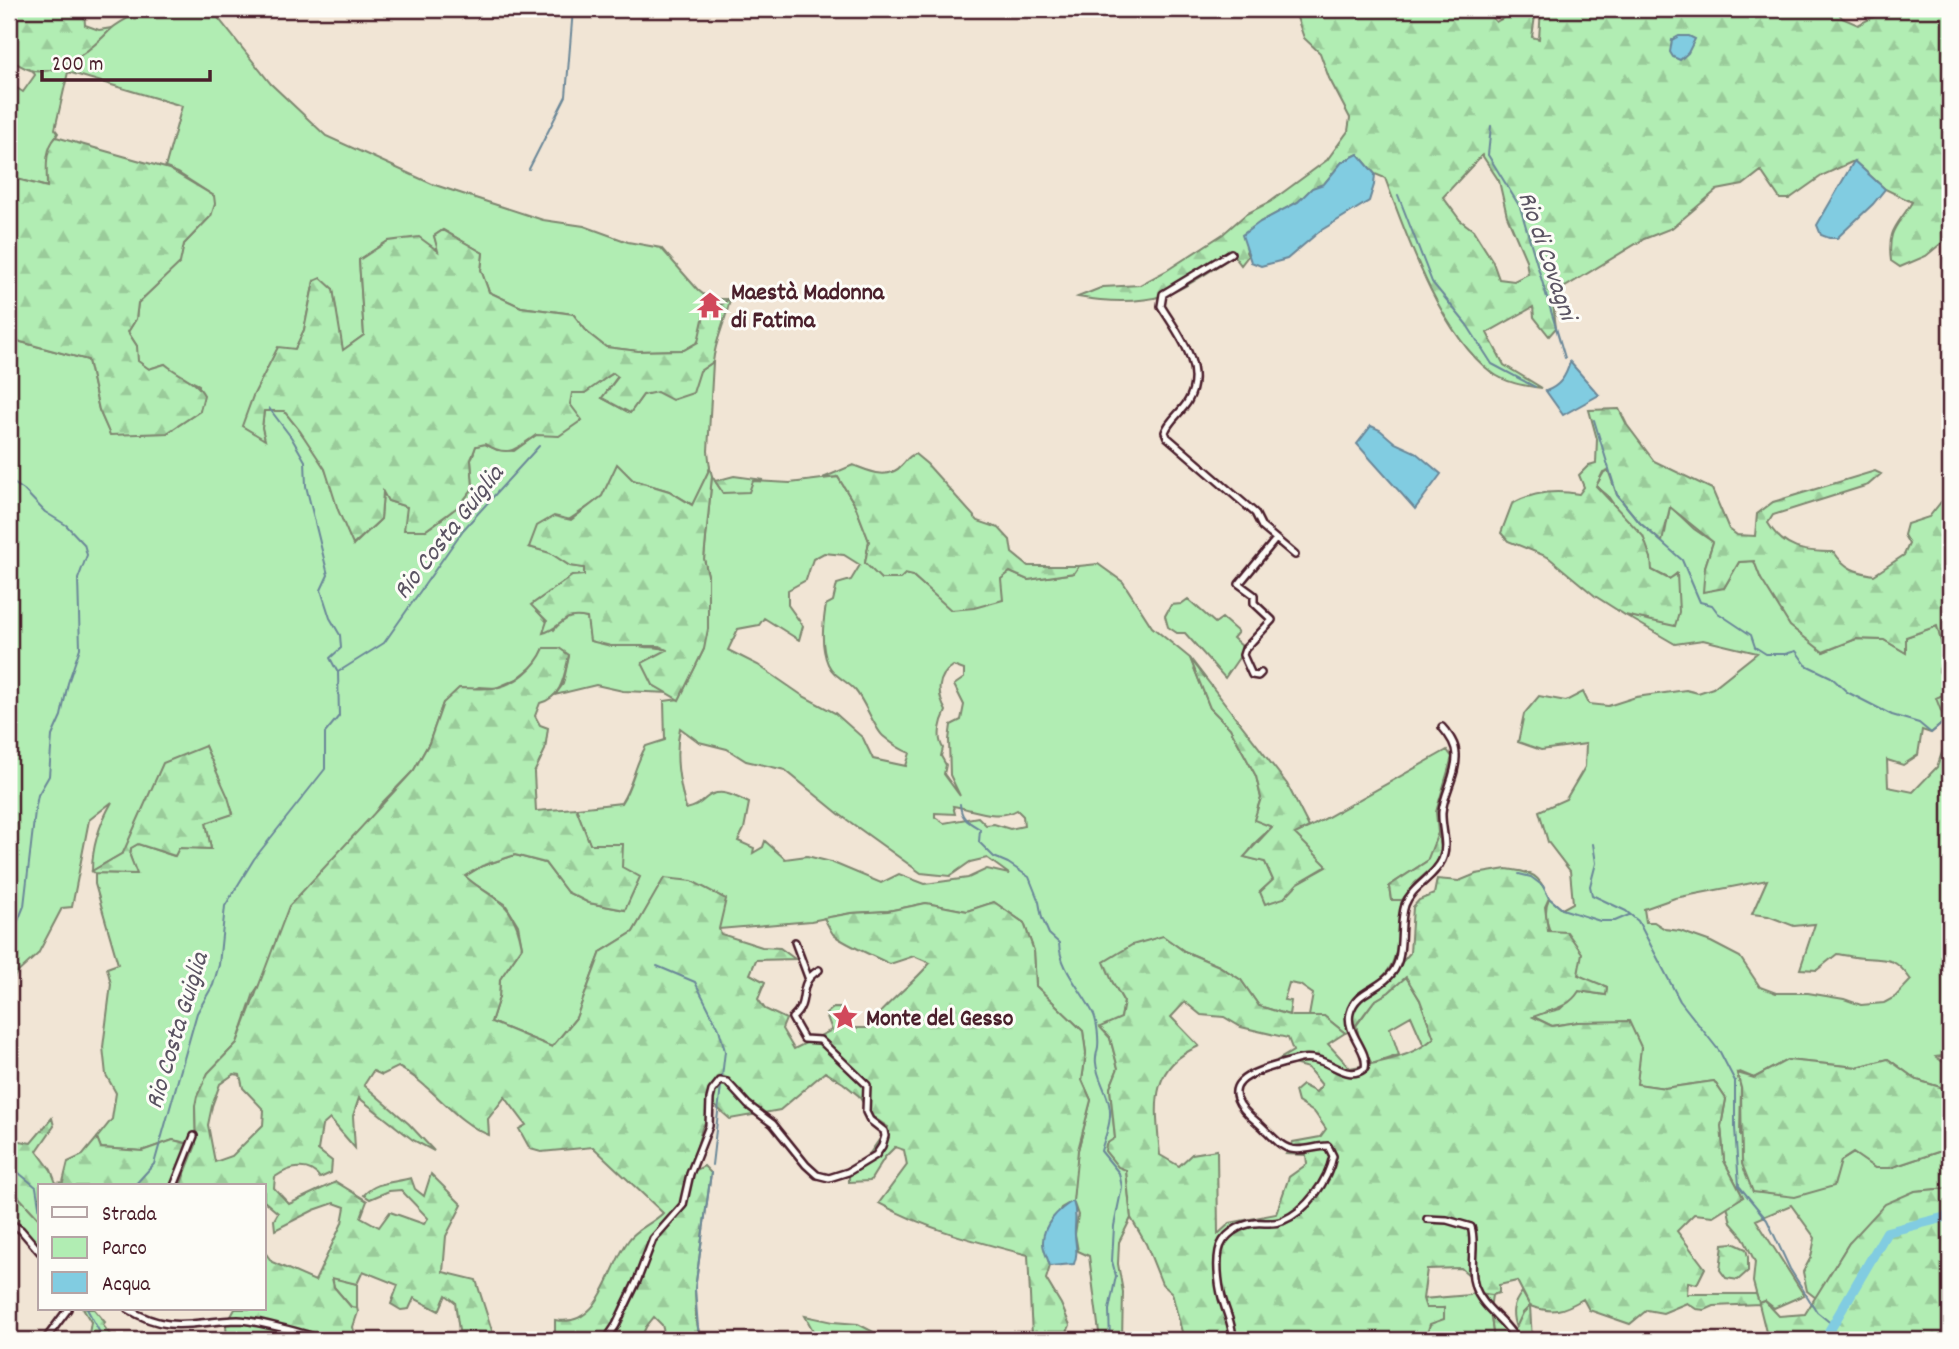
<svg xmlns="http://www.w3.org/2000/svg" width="1959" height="1349" font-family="Dekko,sans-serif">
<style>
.green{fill:#b1edb3;stroke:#7e866f;stroke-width:2;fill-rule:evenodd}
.forest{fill:url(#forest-firs);stroke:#7e866f;stroke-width:2;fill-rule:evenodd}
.water{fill:#81cce1;stroke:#6b8798;stroke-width:2}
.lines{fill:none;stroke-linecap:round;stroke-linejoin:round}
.stream{stroke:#6b8798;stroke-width:2}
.river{stroke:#81cce1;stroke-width:10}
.minor-casing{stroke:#4a1f2b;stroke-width:10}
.minor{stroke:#fdfcf7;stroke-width:5}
.labels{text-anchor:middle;stroke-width:6;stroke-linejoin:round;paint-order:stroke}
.poi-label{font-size:24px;font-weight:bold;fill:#4a1f2b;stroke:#fdfcf7;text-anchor:start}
.water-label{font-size:26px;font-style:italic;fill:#5a5362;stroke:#fdfcf7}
</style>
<defs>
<pattern id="forest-firs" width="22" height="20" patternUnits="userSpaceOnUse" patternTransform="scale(1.75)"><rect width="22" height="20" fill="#b1edb3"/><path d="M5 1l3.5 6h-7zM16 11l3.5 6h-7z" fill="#9acb9a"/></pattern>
</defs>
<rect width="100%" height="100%" fill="#f1e5d5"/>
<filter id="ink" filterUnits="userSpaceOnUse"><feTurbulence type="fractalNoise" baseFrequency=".0143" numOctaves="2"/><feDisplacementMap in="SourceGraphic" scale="14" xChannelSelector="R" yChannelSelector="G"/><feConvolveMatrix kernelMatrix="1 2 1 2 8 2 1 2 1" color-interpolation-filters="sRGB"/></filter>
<g filter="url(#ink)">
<path class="green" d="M145,9H182L194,12L192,9H211L271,84L326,136L432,184L543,220L584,226L628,242L661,248L698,290L709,299H730L720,304L698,342L684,350L638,351L605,347L588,333L573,314L521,307L489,292L481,270L483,253L443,230L434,236L439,252L388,241L359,260L364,335L342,351L333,289L314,281L304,330L295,349L253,396L264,440L262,428L264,411H284C298,429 315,448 325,469C336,493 340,520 354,545L381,519L383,491L388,501L407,507L426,530C444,518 460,506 473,488L471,460L476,446L485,444L497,450L514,451L536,435L570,404L572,393L599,382L614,373L618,376L602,398L630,413L643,395C667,389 692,377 713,362L708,451L710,468L693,505L669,491L633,480C596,499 564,524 529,547L550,552L570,566L584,568V575L572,576L532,605L554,630C557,626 562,620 566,618C583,607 620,639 637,645C648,650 655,644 669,651L653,685L670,693L623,691L596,685L555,695L563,684L569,656L558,648H544L538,662L517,679L496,688L479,687L443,703L429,743L414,770L381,804L254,993L237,1043L208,1073L195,1106L196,1145L173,1140L142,1151L101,1148L97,1138L112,1119L116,1093L106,1075L103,1047L111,984L107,968L118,964L95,884V873L136,874L130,856L131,848L138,844L174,856L179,847L211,849L206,823L233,813L205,746L123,853L92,871C92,847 100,823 112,802L89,820L72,907L62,908L38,954L16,974L9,987V335L21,342L88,360L99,410L110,434L167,433L200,411L199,385L176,374L165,364L149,369L137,361V346L128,332L136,319L138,303L179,263L184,244L211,216L214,196L178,173L165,168L182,106L68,72L55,129L58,133C47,151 46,166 48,187L9,177V83L23,92L35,75L33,71C70,68 84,52 111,29C120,21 134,15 145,9Z
M1608,470L1665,533L1670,506L1694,529L1713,542L1705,567L1724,588L1739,562L1754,561L1761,579L1823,652L1856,639L1884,640L1905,652L1906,637L1937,626L1944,652L1939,671L1949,692L1943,716L1950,717V725L1944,722L1931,733L1922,730L1918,755L1903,765L1887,760L1888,787L1913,792L1937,767L1944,747L1950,740V1055L1936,1057L1950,1067V1090L1917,1080L1888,1059L1857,1067L1787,1060L1754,1078L1740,1072L1737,1073L1741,1088L1740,1135L1841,1161L1854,1153L1875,1168H1890L1950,1148V1188L1915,1191L1849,1243L1816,1298L1807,1291L1803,1272L1811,1257L1815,1238L1791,1205L1756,1220L1804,1295L1774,1308L1765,1301L1759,1304L1753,1282L1755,1262L1743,1237L1731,1223L1727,1205L1743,1197L1724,1161L1721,1126L1726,1099L1714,1081L1665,1088L1636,1084L1641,1047L1578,1022L1552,1026L1532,1016L1560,1009L1579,991L1606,995L1607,987C1598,983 1583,980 1577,973C1560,956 1538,921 1549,898L1562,909L1573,903L1570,871L1548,842L1539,811L1566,799L1585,767L1586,744L1541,750L1518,742L1524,714L1539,696L1566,701L1583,692L1589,704L1608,706L1636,697L1686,690L1698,693L1713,688L1757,653L1703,640L1675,644L1625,615L1675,625L1676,574L1670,579L1651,570V558L1607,495L1596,486L1604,472ZM1767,880L1752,914L1768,916L1794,926L1815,924L1800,969L1817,970L1837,954C1846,955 1855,958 1864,958C1889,959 1896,958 1911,980L1895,997L1884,1003L1861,1005L1844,999L1808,993H1776L1760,987L1740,957L1711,942L1680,931L1665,929L1654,922H1646L1644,909L1675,898Z
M712,476L723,493L753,481L790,483L838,477L855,505L869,541L865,563L913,576L936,596L1001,578L1010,572L1028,580L1074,573L1079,566L1098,564L1123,582L1152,627L1190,658L1210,708L1230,728L1256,776L1261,798L1257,809L1272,827L1256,842L1245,857L1265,862L1273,880L1260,892L1284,898L1298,883L1327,867L1294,834L1310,827L1447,750L1452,757L1436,812L1438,833L1436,844L1427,861L1389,886L1391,900H1402C1397,922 1401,951 1389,969C1371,997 1342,987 1348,1032L1345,1033L1324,1016H1309L1313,994L1300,985L1289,983L1284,1000L1291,1001L1289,1015L1259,1006L1241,980L1219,966L1184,951L1163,937L1112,981L1124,1002L1121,1018L1110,1038L1118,1068L1110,1088L1115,1138L1126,1170L1131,1218L1119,1242L1118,1264L1123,1292L1122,1340H1100L1089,1256L1078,1251L1075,1234L1078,1215L1073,1201L1074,1177L1078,1150L1091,1100L1082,1080L1086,1053L1083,1031L1036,986L1034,951L1024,923L994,902L967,911L926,903L888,911L851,913L811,921L719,929L665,878L633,932L601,952L576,1018L552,1047L491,1022L499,997L500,979L522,947L518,925L505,904L464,877L482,866L515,855L545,863L567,892L589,903L625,910L622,867L590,845L576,808L621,803C633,785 634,766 646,746L665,740L664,701L679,699L704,649L708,575L704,559ZM824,553L844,555L860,565L851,580L837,584L833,601L826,605C823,623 820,646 828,664C834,677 846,680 855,690C864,700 876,731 883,736C890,742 901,750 910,753L906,766L873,759L863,738L835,713L803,696L758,665L728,650L738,629L759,625L764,618L799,640L803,626L788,605V590L806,580L813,559ZM953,666L964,670V678L954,685L964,705L961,720L951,725L949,740L950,775L960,796L944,774L946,765L941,756L943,748C936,737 941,721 946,711C937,695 936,677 953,666ZM680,728L699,742L727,749L746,761L785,770L839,814L921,873L950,876L970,862L987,858L1009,874L987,869L968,878L925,884L899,874L881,883L831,862L807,856L785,859L765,841L763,847L753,853L754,848L738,841L744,829L749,803C735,796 720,787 706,798C698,805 695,807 686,809C679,781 674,757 680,728ZM953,806C973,809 998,821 1017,810L1023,816L1024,826L1010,829L994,824L986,825L978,817L944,823L935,817V813L955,814Z
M1188,599L1215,623L1222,618L1238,632L1233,638L1245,649L1225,678L1185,633H1177L1168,627L1165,616L1171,605L1181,604Z
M1406,976L1420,1000L1434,1038L1424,1046L1411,1016L1390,1028L1399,1055L1372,1064L1361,1044L1356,1026L1374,1001L1389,992Z
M9,1194L17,1195L40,1220V1247L23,1229L9,1218Z
M332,1277L357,1284V1308L351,1307L334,1287Z
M1473,1292L1492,1295L1490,1309L1494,1340H1425L1430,1324L1443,1308L1426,1309L1423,1299L1470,1295Z
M1522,1292L1530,1306L1523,1313L1516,1328C1511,1313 1512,1305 1522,1292Z
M805,1316L833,1322L858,1324L889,1340H818Z"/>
<path class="forest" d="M9,9H84L85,25L99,30L112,28C95,46 62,75 34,71C26,70 16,63 9,59Z
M1294,9H1484L1496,22L1503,18L1501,9H1536L1532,37L1539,39L1541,9H1836L1842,18L1858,25L1883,12L1893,13L1900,9H1950V34L1945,52L1950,67V236L1926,256L1900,267L1891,261C1887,229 1897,227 1912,202L1885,189L1854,161L1823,175L1789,199H1780L1761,171L1743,185L1717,190L1672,228L1644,239L1552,295L1556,328L1549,336L1534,317L1533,307L1487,333L1504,365L1542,388C1525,386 1505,383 1491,372C1440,333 1407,237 1385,178L1375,174L1358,154L1342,162L1324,184L1312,188L1298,202L1260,222L1246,252L1248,256L1241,265L1234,256C1215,267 1186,289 1166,295C1139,303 1106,302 1078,297L1103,287L1140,285L1166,271L1223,234L1246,214L1270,202L1327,160L1348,131L1350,118L1329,78L1320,53L1304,38ZM1482,155L1499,181L1507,216L1526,260L1528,274L1514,281L1499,279L1492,260L1473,230L1460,220L1443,197Z
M56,137L169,169L214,196L215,204L211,216L184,244L180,263L138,303L136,319L128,332L137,346L138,361L149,369L165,364C178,375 196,380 204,395L200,411L167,433L110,435L99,410L88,360L21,342L9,335V177L47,187C47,170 44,150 56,137Z
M443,230L483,253L481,270L489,292L521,307L573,314L588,333L606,347L638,351L684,350L698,342L704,315L730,299C726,321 715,340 713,362L700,371L693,393L672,400L657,392L643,395L630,413L602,398L618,377L613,373L585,393H572L570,404L582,420L559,436L536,435C516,449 509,458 485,444L476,446L471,460L473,488L459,506L426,530H404L407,507L388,501L383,492L381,519L353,545L338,510L325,469L300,431L284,411H264L262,428L265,440L242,426L253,396L278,347L295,349L304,330L314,281L321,278L333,289L343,350L364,335L359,260L388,241L419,237L438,251L434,236Z
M1619,409L1627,425L1654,461L1712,489L1729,529L1737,535L1755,536L1757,514L1773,502L1875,471L1881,474L1868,485L1773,515L1768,523C1784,550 1804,552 1834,552C1845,569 1856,572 1874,575L1904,555L1909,544L1904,535L1907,524L1929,517L1941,502L1950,505V717L1943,716L1936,698L1949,692L1939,671L1944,652L1937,626L1906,637V653L1884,640L1856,639L1823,652L1790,626L1761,579L1754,561L1739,562L1724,588L1703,592L1705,567L1713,542L1670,507L1662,542L1640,523L1617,495L1608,470L1603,472L1596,486L1643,536L1651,558L1652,570L1669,579L1677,574L1679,612L1675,626L1625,615L1595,596L1548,557L1508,541L1501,533L1512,504C1532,492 1556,490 1579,494L1584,487L1579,475L1589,465L1596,463L1597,439L1589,410Z
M915,454L927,464L978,521L999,528L1010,540L1012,553L1028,566H1079L1074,573L1028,580L1010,572L1001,579L1003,600L974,608L951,610L913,576L905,574L900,579H881L865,563L869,541L855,505L838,477L823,478L853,465C869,471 888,481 902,465C907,460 908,456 915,454Z
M617,464L633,480L669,491L692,505L710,468L712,476L704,559L708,575V629L704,649L679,700L653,685L642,663L667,650L659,646H611L590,641L587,618C562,612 564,627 543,633L547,621L531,605L572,576L584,575V568L570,566L550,553L529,547L537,526L554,516L571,520L602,496Z
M734,476L763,480L753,481L749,492L723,493L715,481Z
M544,648H559L569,655C564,675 563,697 540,703L535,716L540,725L548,728L545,750L534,773L536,811L576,808L590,844H623L622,867L640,877L625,910L589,903L567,892L545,863L515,855L482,866L465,876C497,904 513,898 522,947L500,979L499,997L491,1022L552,1047L576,1018L601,952L633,932L664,878L692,881L726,899L719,929L721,934L762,947L780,948L795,959L756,960L750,974L765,982L758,999L765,1009L786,1019L782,1029L794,1049L832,1030L826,1014L833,1008H844L851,1018L853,1028H867C885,1003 910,987 930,963L914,956L890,964C878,958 840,942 833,934C830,930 827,923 824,918L852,913L888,911L926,903L967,911L994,902L1024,923L1034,951L1036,986L1083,1031L1086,1053L1082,1080L1091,1100L1078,1150L1073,1201L1061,1208L1043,1242L1050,1266L1046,1279L1061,1304L1070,1325L1064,1340H1036L1032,1336L1028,1255C977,1242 926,1229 879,1203L907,1165L904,1150L895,1147L885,1157L870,1181L849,1182V1172L870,1153L888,1127L870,1115L859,1096L843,1083L825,1072L780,1110L730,1119L714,1105L702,1128L690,1173L704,1166L711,1173L695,1289L696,1319L701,1340H666L662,1325L654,1317L646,1327L640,1340H555V1320C601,1329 608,1268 628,1241C636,1229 652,1224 663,1213L593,1147L541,1152L530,1149L519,1129L526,1125L505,1097L488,1119L489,1135C454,1122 432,1084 398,1067L382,1075L373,1071L364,1085L409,1124L434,1151L413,1140L359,1098L353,1116L355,1148L330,1119L322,1126L318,1150L332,1161L331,1173L320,1178C309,1162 289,1167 275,1177L274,1188L289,1204L336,1182L367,1201L361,1217L379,1227L390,1212L424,1224L428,1218L401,1190L389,1191L370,1199L364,1195C376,1181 394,1183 411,1178L415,1189L424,1196L431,1174L462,1205L446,1236L443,1272L476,1280L495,1340H491L486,1332L459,1331L455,1302L446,1295L439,1311L414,1298L409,1309L401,1310L391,1304L398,1285L363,1271L357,1284L332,1278L334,1287L351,1307L357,1308L358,1312L353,1327L356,1340H227L226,1325L235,1309H264V1251L272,1262L315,1281L342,1223L345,1207L334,1203L314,1210L275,1230L274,1220L278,1213L264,1201V1186H180L196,1145L195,1106L197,1096L208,1073L237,1043L289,906L414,770L429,743L443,703L459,688C470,688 482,689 493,688C515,686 536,667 544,648ZM234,1074L240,1075L243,1088L264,1110L263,1125L232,1156L215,1162L208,1125L212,1106L220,1084Z
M1190,658L1287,784L1309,827L1295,834L1327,866L1298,883L1284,898L1265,904L1260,892L1273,880L1265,862L1244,857L1272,827L1254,820L1261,798L1256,776L1230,728L1210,708Z
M205,746L228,797L233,814L206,823L211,849L179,848L175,856L138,844L131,848L130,856L137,874L95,873L92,871L123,853L163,763Z
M1438,833L1442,852L1438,863L1415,883L1402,900H1391L1389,886L1427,861Z
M1506,869C1533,873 1538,873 1549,898L1545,907L1548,931L1567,932L1582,953L1578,975L1607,987L1606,995L1579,991C1568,1009 1551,1009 1533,1017L1552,1026L1578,1022L1629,1021L1641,1047L1637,1084L1665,1088L1714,1081L1726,1099L1721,1126L1724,1161L1743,1197L1713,1216L1694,1214L1677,1231L1705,1268L1697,1284L1688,1282L1687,1294H1756L1759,1303L1765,1301L1779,1316L1805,1314L1849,1243L1885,1204L1915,1191L1950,1188V1326L1937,1340H1768L1759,1304L1714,1306L1705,1310L1696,1309L1687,1303L1663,1313L1647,1310L1630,1324L1589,1310L1583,1299C1563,1311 1553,1314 1530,1306L1532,1340H1494L1490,1309L1513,1334L1523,1313L1530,1306L1517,1281L1499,1285V1293L1492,1295L1473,1292L1470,1276L1461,1268L1427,1269L1423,1299L1426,1308H1444V1319L1430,1324L1425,1340H1184L1172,1293L1162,1284L1146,1244L1131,1218L1126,1170L1118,1167L1105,1151L1106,1144L1115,1138L1110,1088L1118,1068L1110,1038L1100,1027L1121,1018L1124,1002L1112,981L1104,962L1132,945L1163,936L1184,951L1219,966L1241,980L1259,1006L1292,1016H1324L1345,1033L1328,1044L1350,1068C1378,1063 1413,1057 1434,1038L1420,1000L1406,977L1389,992L1374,1001L1356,1025L1358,1034L1350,1022L1355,1002L1387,979L1410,953L1413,907L1419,900L1434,894L1437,879L1459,881L1476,874ZM1185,1002L1201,1015L1224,1017L1241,1027L1288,1038L1293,1051L1278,1060L1308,1068L1322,1085L1316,1092L1302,1085L1295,1091L1298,1102L1315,1113L1326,1129L1320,1137L1293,1142L1286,1154L1306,1155L1307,1164L1289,1177L1276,1214L1230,1223L1218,1234L1217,1150L1192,1154L1179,1166L1160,1155C1156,1108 1147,1068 1199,1046L1171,1017Z
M1888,1059L1917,1080L1950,1090V1148L1890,1168H1875L1853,1153L1841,1161L1834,1186L1795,1197L1753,1192L1742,1164L1741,1088L1737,1073L1754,1078L1787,1060L1857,1067Z
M52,1118L54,1126L37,1151L51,1170L56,1183L63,1182L68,1162L83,1155L97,1138L101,1148L142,1151L173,1140L189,1144L175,1181L171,1186H40V1220L17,1195L9,1194V1139L31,1143Z
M1733,1243L1746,1249L1748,1257V1271L1738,1280L1726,1278L1720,1270L1723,1244Z
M83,1309H94L105,1322L103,1325L114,1340H100L89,1334L91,1322Z"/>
<path class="water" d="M1679,36H1689L1695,39L1688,53L1680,60L1673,57L1670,52L1672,40Z
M1358,154L1375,174L1374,185L1369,201L1320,231L1287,259L1261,266L1251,262L1242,235L1260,222L1298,202L1312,188L1324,184L1342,162Z
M1854,161L1885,189L1873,204L1837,238H1829L1821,235L1817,225Z
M1570,362L1599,395L1563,415L1546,391C1560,386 1566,376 1570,362Z
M1371,426L1380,430L1395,443L1415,452L1441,474L1415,509L1357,444Z
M1073,1201C1078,1216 1074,1222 1075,1236C1076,1248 1078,1253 1074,1264L1050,1266C1048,1259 1043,1250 1043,1243C1042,1225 1059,1209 1073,1201Z"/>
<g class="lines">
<path class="stream" d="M1491,126L1488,155L1520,207L1565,358
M529,169L566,96L573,9
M1398,195L1432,282L1467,325L1492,364L1535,387
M269,408L291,437L305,461L306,486L328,575L321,590L330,618L340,635L341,648L330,658L337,671
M1594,420L1617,495L1640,523L1682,560L1700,602L1712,605L1718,613L1751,635L1755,647L1766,654H1785L1796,651L1806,665L1831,677L1847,692L1892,715L1919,723L1931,733L1944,722L1950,725
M9,480L24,490L45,512L66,525L84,544L87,555L78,579L80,648L68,683L61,716L52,736L49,776L38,795L35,811L24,906L9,943
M960,804C961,819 968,822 980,829L979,842L994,857L1008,863L1029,877L1039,902L1042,918L1049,934L1059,943C1060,970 1083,991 1094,1015C1097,1023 1099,1038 1098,1047C1097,1053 1095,1057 1096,1063C1097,1077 1106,1090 1109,1104C1113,1120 1105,1136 1101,1151L1119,1173L1122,1187L1114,1226L1112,1261L1116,1276L1109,1310L1110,1340
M1593,844L1596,863L1590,886L1592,895L1626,911L1638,921L1680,1001L1720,1052L1735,1081V1128L1739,1186L1767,1220L1790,1269L1817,1312L1833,1325
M1519,874L1531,877L1543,886L1549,898L1562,909L1600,921H1615L1629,915
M657,966L695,982L719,1029L725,1051L722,1077
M712,1165L721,1086
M9,1167L14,1169L36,1187L40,1212
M134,1186L154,1164L197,1013L213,985L219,965L225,906L254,859L325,769V733L339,716L338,672L384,643L463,530L539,446
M87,1309L104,1340
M699,1340L695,1289L711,1173"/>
<path class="river" d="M1824,1340L1887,1232L1950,1216"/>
<g class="minor-casing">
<path id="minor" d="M1231,253L1163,294L1161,306C1178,334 1207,368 1188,401C1182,412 1169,420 1165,432L1167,437L1255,513L1262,527L1295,555
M1261,673L1258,676L1252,675L1243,655L1245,649L1272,620L1254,603V595L1239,584L1276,539
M795,942L808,977
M174,1186L194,1136
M1427,1219L1447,1220L1471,1227C1477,1244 1468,1266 1475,1287C1483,1309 1507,1321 1516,1340
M9,1222L21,1230L40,1252
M128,1309C170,1335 194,1321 238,1320C254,1320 308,1334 322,1340
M45,1340L68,1309
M606,1340L616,1325L637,1281L653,1239L683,1205L690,1174L709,1126L710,1099L712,1091L720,1081L727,1082L748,1105L773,1124L806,1165L817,1175L829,1178L848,1172L876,1155L882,1146L885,1136L884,1131L870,1120L866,1112L867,1085L820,1040L804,1039L792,1018C812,1001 794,985 819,970
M1233,1340C1233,1326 1228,1317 1224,1304C1219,1290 1216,1266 1219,1251C1222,1235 1240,1224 1255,1223C1264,1222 1273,1225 1282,1221C1307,1211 1328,1181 1333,1156L1328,1146C1316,1146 1303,1152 1291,1149C1278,1146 1268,1131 1258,1123C1206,1081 1257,1071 1296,1060C1328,1051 1343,1085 1365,1068C1369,1050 1345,1033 1350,1013C1356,990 1380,990 1392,973C1406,956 1398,926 1405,905C1412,886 1434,878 1442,860C1449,845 1441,828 1442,812C1444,793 1457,774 1456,755C1456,744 1449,735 1442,727"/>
</g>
<use href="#minor" class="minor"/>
</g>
</g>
<defs>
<g id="temple-bare" transform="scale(2.1)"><path d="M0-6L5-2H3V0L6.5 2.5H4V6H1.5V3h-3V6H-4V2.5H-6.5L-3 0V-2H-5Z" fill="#d1495b" stroke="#fdfcf7" stroke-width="2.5" paint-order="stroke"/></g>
<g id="sight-bare" transform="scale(2.1)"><path d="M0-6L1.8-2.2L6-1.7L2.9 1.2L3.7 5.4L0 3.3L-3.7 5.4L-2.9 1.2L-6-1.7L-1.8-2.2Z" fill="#d1495b" stroke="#fdfcf7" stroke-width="2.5" paint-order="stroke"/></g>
</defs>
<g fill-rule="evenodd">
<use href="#temple-bare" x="710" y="305"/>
<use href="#sight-bare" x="845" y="1017"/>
</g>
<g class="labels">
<g class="poi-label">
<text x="731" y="299">Maestà Madonna<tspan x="731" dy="28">di Fatima</tspan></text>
<text x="866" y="1025">Monte del Gesso</text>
</g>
<g class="water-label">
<text transform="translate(1549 255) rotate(71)" y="9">Rio di Covagni</text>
<text transform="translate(447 531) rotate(-52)" y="9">Rio Costa Guiglia</text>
<text transform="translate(175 1030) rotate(-73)" y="9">Rio Costa Guiglia</text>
</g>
</g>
<rect width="1959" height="1349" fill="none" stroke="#fdfcf7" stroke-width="35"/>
<rect x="18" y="18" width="1924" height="1314" fill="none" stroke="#4a1f2b" stroke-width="2.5" filter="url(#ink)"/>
<rect x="38" y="1184" width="228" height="126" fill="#fdfcf7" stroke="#b5a4a5" stroke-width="2"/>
<rect x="52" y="1207" width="35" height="10" fill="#fdfcf7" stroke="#b5a4a5" stroke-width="2"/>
<text x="102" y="1220" font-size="21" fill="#4a1f2b">Strada</text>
<rect x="52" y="1237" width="35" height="21" fill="#b1edb3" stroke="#b5a4a5" stroke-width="2"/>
<text x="102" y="1254" font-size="21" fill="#4a1f2b">Parco</text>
<rect x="52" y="1272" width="35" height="21" fill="#81cce1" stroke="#b5a4a5" stroke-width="2"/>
<text x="102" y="1290" font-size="21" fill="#4a1f2b">Acqua</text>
<path d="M42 70v10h168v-10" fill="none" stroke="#4a1f2b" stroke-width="3.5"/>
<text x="52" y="70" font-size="21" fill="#4a1f2b" stroke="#fdfcf7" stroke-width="5" paint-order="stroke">200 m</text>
</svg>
